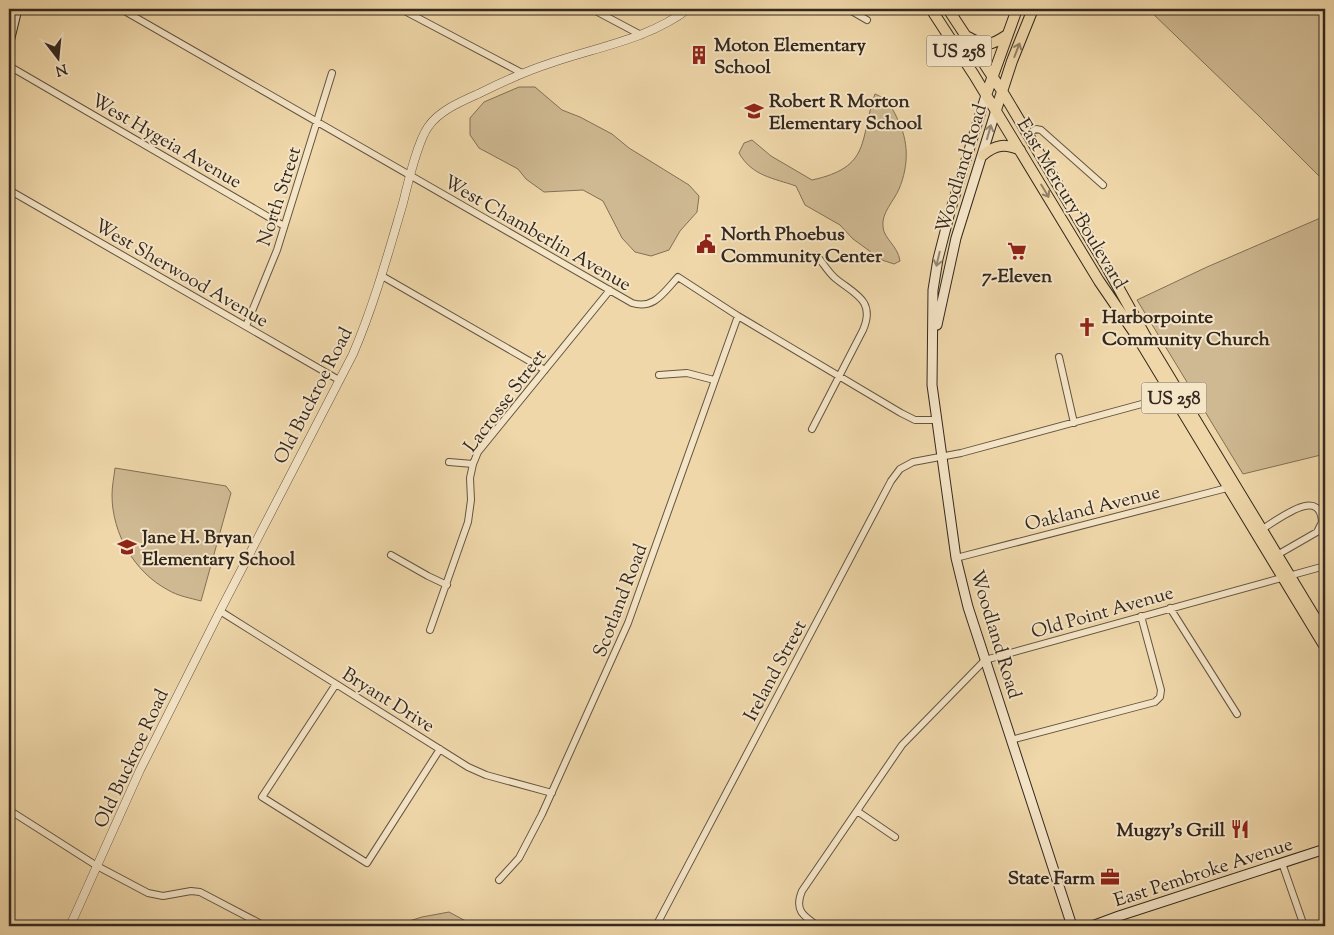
<svg xmlns="http://www.w3.org/2000/svg" width="1334" height="935" font-family="'Sorts Mill Goudy',serif">
<style>
.green{fill:#cfb992;stroke:#817058}
.lines{fill:none;stroke-linecap:round;stroke-linejoin:round}
.minor-casing{stroke:#625442;stroke-width:8}
.tertiary-casing{stroke:#625442;stroke-width:9}
.secondary-casing{stroke:#33281f;stroke-width:11}
.primary-casing{stroke:#33281f;stroke-width:12}
.minor{stroke:#f5e5c7;stroke-width:6}
.tertiary{stroke:#f5e5c7;stroke-width:8}
.secondary{stroke:#f5e5c7;stroke-width:9}
.primary{stroke:#efd7a9;stroke-width:10}
.oneway{stroke:#918064}
.oneway2{stroke:#948673}
.labels{text-anchor:middle;stroke-width:4;stroke-linejoin:round;paint-order:stroke}
.shield{fill:#f5e5c7;stroke:#6d6151;stroke-width:1}
.shield-label{font-size:18px;font-weight:bold;fill:#33281f}
.poi-label{font-size:19px;font-weight:bold;fill:#33281f;stroke:#f5e5c7;text-anchor:start}
.street-label{font-size:19px;fill:#33281f;stroke:#f5e5c7}
</style>
<rect width="100%" height="100%" fill="#efd7a9"/>
<filter id="stains"><feTurbulence type="fractalNoise" baseFrequency=".004" numOctaves="4"/><feColorMatrix values="0 0 0 0 .2 0 0 0 0 .09 0 0 0 0 .02 0 0 0 .5 -.17"/></filter>
<radialGradient id="worn" r=".72"><stop offset=".6" stop-color="#630" stop-opacity="0"/><stop offset="1" stop-color="#630" stop-opacity=".3"/></radialGradient>
<path class="green" d="M1148,9H1325V182L1260,117Z
M519,87H535L562,110L580,117L612,134L629,148L689,185L699,196L697,212L680,231L669,250L651,256L635,252L622,238L603,201L583,190L544,192L526,179L518,169L479,148L470,135V118L484,102Z
M875,94C886,98 892,107 897,118C909,141 909,165 899,189C894,201 881,213 883,227C884,239 898,246 900,261L894,264L882,260L853,239L840,225L805,205L796,186C773,178 752,176 739,153L744,143L752,140L771,156L812,180C872,167 859,140 875,94Z
M1325,216V454L1243,474L1137,300L1207,267Z
M115,468L226,486L231,493L201,601C190,598 178,596 168,590C134,572 112,533 112,495C112,486 114,477 115,468Z
M449,912L475,926H404L406,922L422,917Z"/>
<g class="lines">
<g class="minor-casing">
<path id="minor" d="M121,9L632,303C654,310 664,292 678,277L738,316L901,413L915,420H937
M401,9L522,73
M592,9L641,35
M848,9L867,20
M9,66L284,226
M1027,134L1036,129L1041,130L1103,185
M9,190L339,380
M382,276L545,370
M246,326L277,250L332,73
M1059,357L1074,423
M659,375L687,373L714,380
M812,429L863,330C876,300 854,294 835,278C828,272 823,263 817,256
M449,462L473,464
M1262,529C1277,521 1320,485 1322,522L1317,532L1277,555
M391,555L428,576L447,585
M956,558L1231,487
M1170,608L1237,714
M220,611L468,767L486,775L552,793
M430,630L468,522L471,500L470,478L473,464L478,452L610,290
M336,684L262,797L367,863L440,749
M1011,740L1155,702L1160,697L1161,690L1141,616
M9,810L97,866L148,893L163,896L191,891L200,892L265,926
M857,811L895,837
M1282,863L1304,926
M499,880L519,858L542,814L628,623L738,316
M656,926L891,481L900,469L913,462L961,453L1175,395
M818,926C803,916 794,910 802,891L902,745L985,660L1325,566
M890,926L891,925"/>
</g>
<g class="tertiary-casing">
<path id="tertiary" d="M70,926L140,770L220,611L353,354C374,305 388,254 403,203C408,183 417,143 428,127C439,111 460,102 478,94C502,82 526,71 551,63C597,47 649,39 688,9"/>
</g>
<g class="secondary-casing">
<path id="secondary" d="M9,42L17,9
M986,95L950,212L938,259L933,290L932,385L956,558L968,607L1072,926
M937,325L956,238L996,110
M1092,926L1119,916L1325,849"/>
</g>
<g class="primary-casing">
<path id="primary" d="M931,9L974,75L1099,281L1138,338L1325,647
M948,9L1002,91L1108,269L1152,348L1325,634
M968,37C985,47 991,46 1007,35
M986,95L1017,9
M996,110L1012,61L1033,9
M983,155C995,145 1005,143 1020,150"/>
</g>
<use href="#minor" class="minor"/>
<use href="#tertiary" class="tertiary"/>
<use href="#secondary" class="secondary"/>
<use href="#primary" class="primary"/>
</g>
<defs><path id="oneway-shaft" d="M-6 0H5M1.5-3L5.5 0L1.5 3" fill="none" stroke-width="1.6" stroke-linecap="round" stroke-linejoin="round" transform="scale(1.25)"/></defs>
<g class="oneway">
<use href="#oneway-shaft" transform="translate(1017 50) rotate(-69)"/>
<use href="#oneway-shaft" transform="translate(1045 191) rotate(59)"/>
</g>
<g class="oneway2">
<use href="#oneway-shaft" transform="translate(989 132) rotate(-74)"/>
<use href="#oneway-shaft" transform="translate(938 259) rotate(103)"/>
</g>
<defs>
<g id="building-bare" transform="scale(1.5)"><path d="M-4-6H4V6H1V3H-1V6H-4ZM-2.5-4.3h1.7v1.8h-1.7ZM.8-4.3h1.7v1.8H.8ZM-2.5-1h1.7V.8h-1.7ZM.8-1h1.7V.8H.8Z" fill="#8f2418" stroke="#f5e5c7" stroke-width="2.5" paint-order="stroke"/></g>
<g id="school-bare" transform="scale(1.5)"><path d="M0-5L7-2L0 1L-7-2ZM-4 1L0 2.5L4 1V4Q0 6-4 4Z" fill="#8f2418" stroke="#f5e5c7" stroke-width="2.5" paint-order="stroke"/></g>
<g id="civic-bare" transform="scale(1.5)"><path d="M-.6-6.5H3V-4.5H.6V-3L4-1V1h2V6H-6V1h2V-1L-.6-3ZM-1.2 2.5V6h2.4V2.5Z" fill="#8f2418" stroke="#f5e5c7" stroke-width="2.5" paint-order="stroke"/></g>
<g id="supermarket-bare" transform="scale(1.5)"><path d="M-6-5.5h2.5l.6 2H6L4.5 2H-2.5L-4.4-4H-6ZM-1.5 3.2a1.3 1.3 0 1 0 .1 0ZM3 3.2a1.3 1.3 0 1 0 .1 0Z" fill="#8f2418" stroke="#f5e5c7" stroke-width="2.5" paint-order="stroke"/></g>
<g id="church-bare" transform="scale(1.5)"><path d="M-1.2-6h2.4v3.5h3.3v2.4h-3.3V6h-2.4V-.1h-3.3v-2.4h3.3Z" fill="#8f2418" stroke="#f5e5c7" stroke-width="2.5" paint-order="stroke"/></g>
<g id="restaurant-bare" transform="scale(1.5)"><path d="M-5-6h1v4h1v-4h1v4h1v-4h1v5L-1.5 .5V6h-2V.5L-5-1ZM5-6V6H3V1.5H1.5Q1.5-4 5-6Z" fill="#8f2418" stroke="#f5e5c7" stroke-width="2.5" paint-order="stroke"/></g>
<g id="office-bare" transform="scale(1.5)"><path d="M-6-3h4V-5.5h4V-3h4V5H-6ZM-1-4.5V-3h2v-1.5ZM-6 0V1H6V0Z" fill="#8f2418" stroke="#f5e5c7" stroke-width="2.5" paint-order="stroke"/></g>
</defs>
<g fill-rule="evenodd">
<use href="#building-bare" x="699" y="55"/>
<use href="#school-bare" x="754" y="111"/>
<use href="#civic-bare" x="706" y="244"/>
<use href="#supermarket-bare" x="1017" y="251"/>
<use href="#church-bare" x="1087" y="327"/>
<use href="#school-bare" x="127" y="547"/>
<use href="#restaurant-bare" x="1240" y="829"/>
<use href="#office-bare" x="1110" y="877"/>
</g>
<g class="labels">
<g class="shield">
<rect x="926.5" y="35.5" width="65" height="31" rx="4"/>
<rect x="1141.5" y="382.5" width="65" height="31" rx="4"/>
</g>
<g class="shield-label">
<text x="959" y="57">US 258</text>
<text x="1174" y="404">US 258</text>
</g>
<g class="poi-label">
<text x="714" y="51">Moton Elementary<tspan x="714" dy="22">School</tspan></text>
<text x="769" y="107">Robert R Morton<tspan x="769" dy="22">Elementary School</tspan></text>
<text x="721" y="240">North Phoebus<tspan x="721" dy="22">Community Center</tspan></text>
<text x="1017" y="282" text-anchor="middle">7-Eleven</text>
<text x="1102" y="323">Harborpointe<tspan x="1102" dy="22">Community Church</tspan></text>
<text x="142" y="543">Jane H. Bryan<tspan x="142" dy="22">Elementary School</tspan></text>
<text x="1225" y="836" text-anchor="end">Mugzy's Grill</text>
<text x="1095" y="884" text-anchor="end">State Farm</text>
</g>
<g class="street-label">
<text transform="translate(167 140) rotate(30)" y="7">West Hygeia Avenue</text>
<text transform="translate(960 168) rotate(-73)" y="7">Woodland Road</text>
<text transform="translate(278 196) rotate(-72)" y="7">North Street</text>
<text transform="translate(1073 203) rotate(59)" y="7">East Mercury Boulevard</text>
<text transform="translate(538 232) rotate(30)" y="7">West Chamberlin Avenue</text>
<text transform="translate(182 272) rotate(30)" y="7">West Sherwood Avenue</text>
<text transform="translate(312 395) rotate(-63)" y="7">Old Buckroe Road</text>
<text transform="translate(504 400) rotate(-53)" y="7">Lacrosse Street</text>
<text transform="translate(1092 507) rotate(-14)" y="7">Oakland Avenue</text>
<text transform="translate(619 600) rotate(-69)" y="7">Scotland Road</text>
<text transform="translate(1102 611) rotate(-16)" y="7">Old Point Avenue</text>
<text transform="translate(997 634) rotate(73)" y="7">Woodland Road</text>
<text transform="translate(774 670) rotate(-62)" y="7">Ireland Street</text>
<text transform="translate(389 699) rotate(32)" y="7">Bryant Drive</text>
<text transform="translate(130 758) rotate(-65)" y="7">Old Buckroe Road</text>
<text transform="translate(1203 871) rotate(-18)" y="7">East Pembroke Avenue</text>
</g>
</g>
<rect width="1334" height="935" fill="none" stroke="#efd7a9" stroke-width="30"/>
<rect x="10" y="10" width="1314" height="915" fill="none" stroke="#33281f" stroke-width="2.5"/>
<rect x="15" y="15" width="1304" height="905" fill="none" stroke="#33281f"/>
<g transform="translate(58 58) rotate(164)" stroke="#f5e5c7" stroke-width="4" paint-order="stroke">
<path d="M0-4L9 19L0 12L-9 19Z" fill="#33281f"/>
<text y="-8" font-size="14" font-weight="bold" text-anchor="middle" fill="#33281f">N</text>
</g>
<rect width="100%" height="100%" filter="url(#stains)"/>
<rect width="100%" height="100%" fill="url(#worn)"/>
</svg>
